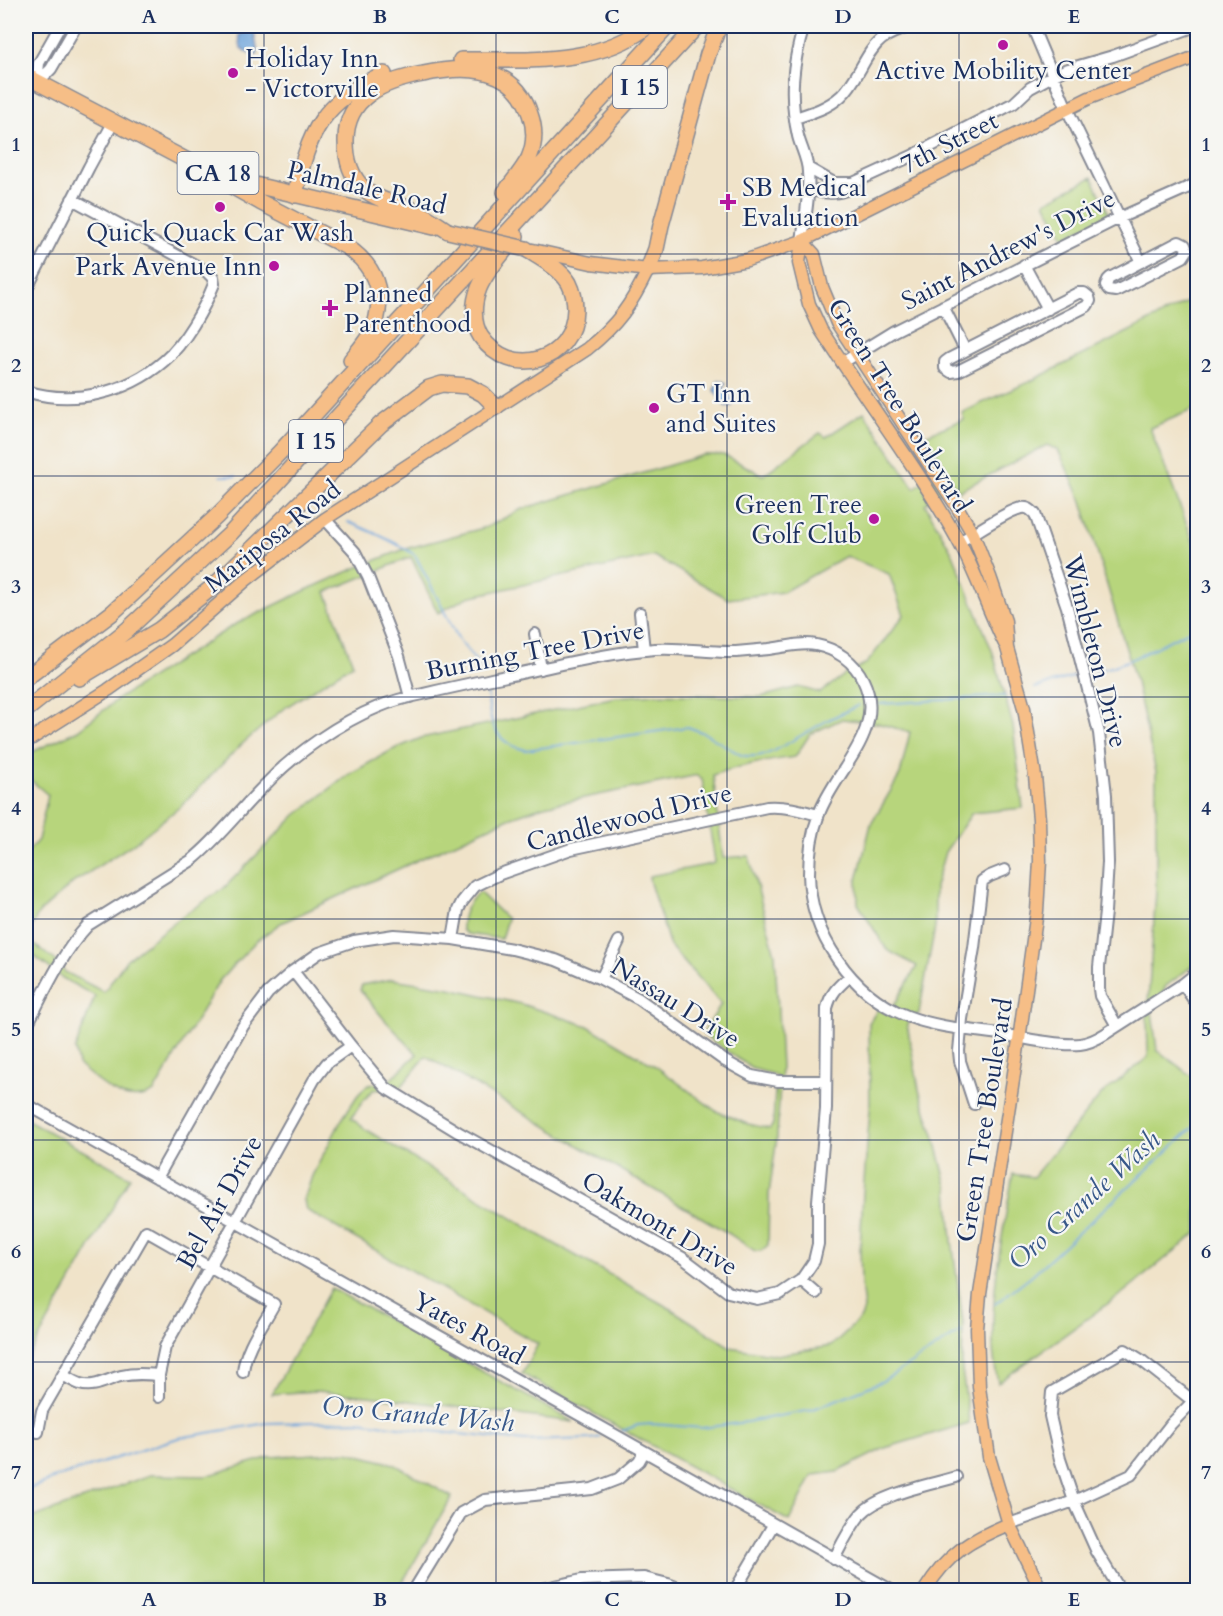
<svg xmlns="http://www.w3.org/2000/svg" width="1223" height="1616" font-family="Cardo,serif">
<style>
.green{fill:#b7d57b;stroke:#69826c;stroke-width:1.5;fill-rule:evenodd}
.water{fill:#6ea4db;stroke:#446a9c;stroke-width:1.5}
.lines{fill:none;stroke-linecap:round;stroke-linejoin:round}
.stream{stroke:#6ea4db;stroke-width:2}
.minor-casing{stroke:#868994;stroke-width:14}
.major-casing{stroke:#868994;stroke-width:15}
.highway-casing{stroke:#868994;stroke-width:18}
.minor{stroke:#fff;stroke-width:10}
.major{stroke:#f6be87;stroke-width:12}
.highway{stroke:#f6be87;stroke-width:15}
.highway-bridge-casing{stroke:#868994;stroke-width:18;stroke-linecap:butt}
.highway-bridge{stroke:#f6be87;stroke-width:15}
.grid{fill:none;stroke:#1b2f5e;stroke-width:1.5;stroke-opacity:0.55}
.poi-dot{fill:#b5179e;stroke:#f6f6f2;stroke-width:2}
.labels{text-anchor:middle;stroke-width:4.5;stroke-linejoin:round;paint-order:stroke}
.shield{fill:#f6f6f2;stroke:#5d6b8a;stroke-width:1.5}
.shield-label{font-size:24px;font-weight:bold;fill:#1b2f5e}
.poi-label{font-size:26px;fill:#1b2f5e;stroke:#f6f6f2;text-anchor:start}
.street-label{font-size:26px;fill:#1b2f5e;stroke:#f6f6f2}
.water-label{font-size:27px;font-style:italic;fill:#38588a;stroke:#f6f6f2}
.neatline{fill:none;stroke:#1b2f5e;stroke-width:2}
.grid-label{font-size:20px;text-anchor:middle;font-weight:bold;fill:#1b2f5e}
</style>
<rect width="100%" height="100%" fill="#f6f6f2"/>
<filter id="ink" filterUnits="userSpaceOnUse"><feTurbulence type="fractalNoise" baseFrequency=".0167" numOctaves="2"/><feDisplacementMap in="SourceGraphic" scale="12" xChannelSelector="R" yChannelSelector="G"/><feConvolveMatrix kernelMatrix="1 2 1 2 8 2 1 2 1" color-interpolation-filters="sRGB"/></filter>
<filter id="wash" filterUnits="userSpaceOnUse"><feTurbulence type="fractalNoise" baseFrequency=".008" numOctaves="4" result="noise"/><feDisplacementMap in="SourceGraphic" scale="24" xChannelSelector="R" yChannelSelector="G"/><feGaussianBlur stdDeviation="1.35" result="paint"/><feColorMatrix in="noise" values="0 0 0 0 0 0 0 0 0 0 0 0 0 0 0 0 0 1.4 0 .05"/><feComposite in="paint" operator="in"/></filter>
<g filter="url(#wash)">
<rect width="100%" height="100%" fill="#f0e3c9"/>
<path class="green" d="M1092,177L1109,214L1064,238L1045,202Z
M1197,297V408L1150,428L1197,551V960L1191,967L1166,986L1152,1012L1157,1050L1197,1080V1233L1124,1292L998,1383C996,1371 993,1358 993,1346C991,1288 1003,1231 1013,1174L1033,1177L1101,1095L1148,1057L1147,1016L1156,892V772L1136,682L1082,501L1058,450L1047,445L959,491L953,483L925,504L953,554L993,653L1013,726L1023,808L972,813L945,852L935,887V927L919,1013L907,1024L919,1090L934,1135L948,1189L952,1241L963,1322L962,1369L969,1423L885,1448L837,1472L813,1475L789,1521L522,1374L538,1344L306,1210L304,1200L312,1176L341,1121L357,1096L366,1086L390,1080L417,1054L384,1019L360,990L362,985L392,979L450,988L521,1004L588,1026L657,1067L716,1111L748,1124L770,1129L773,1124L776,1075L754,1069L738,1059L703,1034L721,1004L670,946L650,883L649,876L712,864L715,862L702,779L698,775L544,806L509,818L281,923L256,941L220,980L154,1092C150,1094 145,1097 140,1097C117,1101 95,1078 78,1065L75,1049L95,996L64,979L26,950V939L54,959L65,972L104,992L127,959L181,917L223,889L296,815L348,775L392,750L421,738L616,697L655,694L761,697L798,687L820,693L847,673L867,663L904,615L889,574L846,556L783,592L728,599L654,556L468,597L438,613L411,557L326,592L353,664L283,709L241,745L181,806L133,844L74,882L39,913L26,937V854L38,840L48,795L26,776V755L78,730L119,698L234,625L304,591L356,568L405,549L487,527L522,509L704,455H724L763,475L820,433L826,437L864,412L914,488L945,467L925,435L964,419L962,413L984,402L1029,382ZM842,719L877,723L910,732L900,775L871,824L857,880L858,904L887,950L917,966L889,1014L878,1009L869,1023L870,1110L863,1193L860,1248L861,1282L864,1309L861,1318L831,1346L777,1355L730,1347L671,1309L548,1240L368,1131L351,1118L364,1100L373,1090L401,1087L426,1056L728,1233L755,1251H761L768,1245L769,1194L777,1137L781,1066L775,954L749,856L723,858L713,775C740,765 767,761 795,757L810,734Z
M479,892L507,919L501,939L467,934L462,930C461,914 468,902 479,892Z
M26,1119L130,1177L26,1361Z
M331,1288L574,1422L378,1397L317,1391L272,1394Z
M347,1452L394,1464L452,1497L398,1590H26V1520L150,1475L206,1476L270,1457Z"/>
<path class="water" d="M246,26H253L258,53L257,55L253,56L241,48L239,35L245,33Z
M719,380L726,383L723,388L732,399V406H725L714,390Z"/>
<g class="lines">
<path class="stream" d="M221,476H236
M348,522C371,531 394,541 415,555L459,640L483,670
M1095,671C1132,664 1163,641 1198,627
M1035,688L1076,676
M487,689C490,719 491,743 526,750L688,727L704,733L741,755C752,758 767,755 776,750L828,720L859,705
M880,704L1005,696
M995,1304L1032,1275L1198,1123
M622,1431L638,1425L652,1424L702,1428L747,1422L811,1410L883,1381L962,1331
M26,1490L58,1477L178,1438L267,1423L359,1421L412,1429L525,1441L591,1439L601,1437"/>
</g>
</g>
<g filter="url(#ink)">
<g class="lines">
<g class="minor-casing">
<path id="minor" d="M1032,26L1067,109L1141,262
M37,83L51,69L76,26
M37,83L39,63L60,26
M795,118C811,113 828,108 841,96C858,81 865,52 882,39C890,33 902,29 912,26
M808,168L834,183H853
M809,190C826,193 835,195 851,188L853,183L914,155L1014,103L1030,88L1052,76L1065,70L1113,56L1196,26
M802,241C805,218 810,195 808,172C808,160 801,148 798,136C789,96 792,65 804,26
M1179,242L1185,245L1187,251L1183,257L1116,291L1109,290L1106,286L1108,280L1110,278Z
M1024,265L1048,309
M26,290L89,167L113,123
M1078,293H1084L1089,297L1090,301L1087,306L958,371L951,372L945,368V362L949,359Z
M943,306L965,350
M842,363L894,331L1119,218L1198,183
M26,391C73,406 127,393 164,361C185,343 204,309 214,284L213,278L206,271L72,199
M325,519L355,552L368,577L399,656L410,697
M959,542C972,535 1010,509 1022,508C1028,507 1031,510 1035,514L1067,607L1099,733L1106,795L1108,862L1105,912L1099,967V989L1100,996L1117,1026
M640,613L644,650
M535,634L541,669
M453,939L458,910L462,902L475,886L500,874L571,849L767,807C786,806 800,810 818,815
M293,971L351,1046L386,1088L458,1132L683,1258L728,1292L757,1299L780,1294L801,1280L814,1261L818,1244V1201L826,1109L827,1008C831,992 839,986 850,976
M601,979L619,941
M1183,984L1198,1006
M26,1001L36,1008
M26,1027C44,993 61,954 88,925L192,860C220,837 241,808 267,783C294,754 341,722 378,707C392,701 408,697 423,694C449,688 476,682 502,677C553,667 603,653 655,649C682,647 708,653 736,652C747,651 758,650 769,649C785,647 800,642 816,645C836,649 854,661 863,680C888,730 835,770 819,814C812,832 809,854 809,874C810,934 851,994 907,1016C938,1028 973,1030 1006,1035C1027,1039 1059,1046 1080,1044C1089,1043 1097,1039 1105,1034L1183,984L1198,972
M26,1104L891,1590
M974,1104L960,1061L959,1051L962,1019L974,948L982,881L990,876L1005,870
M157,1178L243,1026L268,993L293,971L319,953L354,941L394,935L453,939L512,949L556,960L601,979L639,999L725,1061L752,1076L778,1081H826
M801,1280L816,1293
M63,1375C68,1378 74,1382 80,1384C94,1389 108,1379 121,1376C135,1373 146,1374 159,1375
M159,1397V1375L165,1347L314,1080L327,1063L351,1046
M38,1432L42,1411L146,1231L274,1304C262,1326 245,1348 243,1372
M1009,1524L1074,1501L1131,1475L1171,1424L1198,1396
M834,1559C842,1544 850,1527 861,1514C879,1494 930,1485 956,1477
M414,1590L461,1513L485,1500L592,1489L618,1479L639,1461L644,1452
M537,1590L582,1580L644,1578L668,1584L684,1590
M735,1590L773,1525
M1120,1590L1097,1552L1074,1501L1060,1459L1050,1416L1052,1392L1125,1350L1141,1360L1193,1401"/>
</g>
<g class="major-casing">
<path id="major" d="M802,241L814,254L822,287L837,323L956,505L973,534L990,577L1005,621L1007,648L1024,708L1035,776L1039,819L1040,861L1037,911L1018,1047L980,1294L977,1329L979,1387L989,1457L1009,1524L1041,1590
M802,241L799,263L809,304L821,330C866,400 917,467 958,540C976,573 988,610 1005,644
M533,250L591,263L648,270L702,268L747,260L802,241L1089,98L1198,56
M26,742L108,690L172,645L246,580L325,519L587,349C618,324 631,305 648,270
M925,1590C947,1554 970,1540 1009,1524"/>
</g>
<g class="highway-casing">
<path id="highway" d="M461,60C524,59 595,67 648,26
M26,76L197,166L255,185L434,227
M226,183L260,202L347,247C369,262 382,282 378,311C377,317 376,324 373,329C368,340 359,350 351,360
M295,195C309,131 322,101 384,74
M448,231C437,224 425,215 413,210C397,204 376,200 363,188C351,176 346,159 346,142C345,96 385,81 423,74C464,65 515,65 530,114C535,128 535,144 529,158C523,170 513,181 505,192
M516,236C504,252 487,269 479,288C473,303 472,323 481,337C511,380 574,362 575,309C575,300 573,291 569,283C560,268 540,258 526,249
M648,270L656,249L661,225L708,54L719,26
M26,678L112,613L216,517L280,452L668,26
M79,678L159,630L215,585L381,424L429,388L442,384L468,386L483,394L496,407
M26,710L127,630L231,533L697,26"/>
</g>
<use href="#minor" class="minor"/>
<use href="#major" class="major"/>
<use href="#highway" class="highway"/>
<g class="highway-bridge-casing">
<path id="highway-bridge" d="M448,231L526,249"/>
</g>
<use href="#highway-bridge" class="highway-bridge"/>
</g>
</g>
<path class="grid" d="M264,26V1590M496,26V1590M727,26V1590M959,26V1590M26,254H1198M26,476H1198M26,697H1198M26,919H1198M26,1140H1198M26,1362H1198"/>
<g class="poi-dot">
<circle cx="1003" cy="45" r="6"/>
<circle cx="233" cy="73" r="6"/>
<path d="M725 193h6v6h6v6h-6v6h-6v-6h-6v-6h6z"/>
<circle cx="220" cy="207" r="6"/>
<circle cx="274" cy="266" r="6"/>
<path d="M327 299h6v6h6v6h-6v6h-6v-6h-6v-6h6z"/>
<circle cx="654" cy="408" r="6"/>
<circle cx="874" cy="519" r="6"/>
</g>
<g class="labels">
<g class="shield">
<rect x="613" y="66" width="54" height="42" rx="4.5"/>
<rect x="177.5" y="152" width="81" height="42" rx="4.5"/>
<rect x="289" y="420" width="54" height="42" rx="4.5"/>
</g>
<g class="shield-label">
<text x="640" y="95">I 15</text>
<text x="218" y="181">CA 18</text>
<text x="316" y="449">I 15</text>
</g>
<g class="poi-label">
<text x="245" y="67">Holiday Inn<tspan x="245" dy="30">- Victorville</tspan></text>
<text x="1003" y="79" text-anchor="middle">Active Mobility Center</text>
<text x="742" y="196">SB Medical<tspan x="742" dy="30">Evaluation</tspan></text>
<text x="220" y="241" text-anchor="middle">Quick Quack Car Wash</text>
<text x="262" y="275" text-anchor="end">Park Avenue Inn</text>
<text x="344" y="302">Planned<tspan x="344" dy="30">Parenthood</tspan></text>
<text x="666" y="402">GT Inn<tspan x="666" dy="30">and Suites</tspan></text>
<text x="862" y="513" text-anchor="end">Green Tree<tspan x="862" dy="30">Golf Club</tspan></text>
</g>
<g class="street-label">
<text transform="translate(949 142) rotate(-27)" y="9">7th Street</text>
<text transform="translate(367 187) rotate(13)" y="9">Palmdale Road</text>
<text transform="translate(1008 249) rotate(-27)" y="9">Saint Andrew's Drive</text>
<text transform="translate(900 405) rotate(58)" y="9">Green Tree Boulevard</text>
<text transform="translate(272 536) rotate(-38)" y="9">Mariposa Road</text>
<text transform="translate(535 650) rotate(-11)" y="9">Burning Tree Drive</text>
<text transform="translate(1096 651) rotate(76)" y="9">Wimbleton Drive</text>
<text transform="translate(629 817) rotate(-14)" y="9">Candlewood Drive</text>
<text transform="translate(676 1002) rotate(32)" y="9">Nassau Drive</text>
<text transform="translate(984 1120) rotate(-81)" y="9">Green Tree Boulevard</text>
<text transform="translate(219 1202) rotate(-61)" y="9">Bel Air Drive</text>
<text transform="translate(660 1223) rotate(31)" y="9">Oakmont Drive</text>
<text transform="translate(469 1328) rotate(29)" y="9">Yates Road</text>
</g>
<g class="water-label">
<text transform="translate(1084 1200) rotate(-42)" y="9">Oro Grande Wash</text>
<text transform="translate(418 1414) rotate(5)" y="9">Oro Grande Wash</text>
</g>
</g>
<rect width="1223" height="1616" fill="none" stroke="#f6f6f2" stroke-width="66"/>
<rect x="33" y="33" width="1157" height="1550" class="neatline"/>
<g class="grid-label">
<text x="149" y="23">A</text>
<text x="380" y="23">B</text>
<text x="612" y="23">C</text>
<text x="843" y="23">D</text>
<text x="1074" y="23">E</text>
<text x="16" y="151">1</text>
<text x="1206" y="151">1</text>
<text x="16" y="372">2</text>
<text x="1206" y="372">2</text>
<text x="16" y="593">3</text>
<text x="1206" y="593">3</text>
<text x="16" y="815">4</text>
<text x="1206" y="815">4</text>
<text x="16" y="1036">5</text>
<text x="1206" y="1036">5</text>
<text x="16" y="1258">6</text>
<text x="1206" y="1258">6</text>
<text x="16" y="1479">7</text>
<text x="1206" y="1479">7</text>
<text x="149" y="1606">A</text>
<text x="380" y="1606">B</text>
<text x="612" y="1606">C</text>
<text x="843" y="1606">D</text>
<text x="1074" y="1606">E</text>
</g>
</svg>
